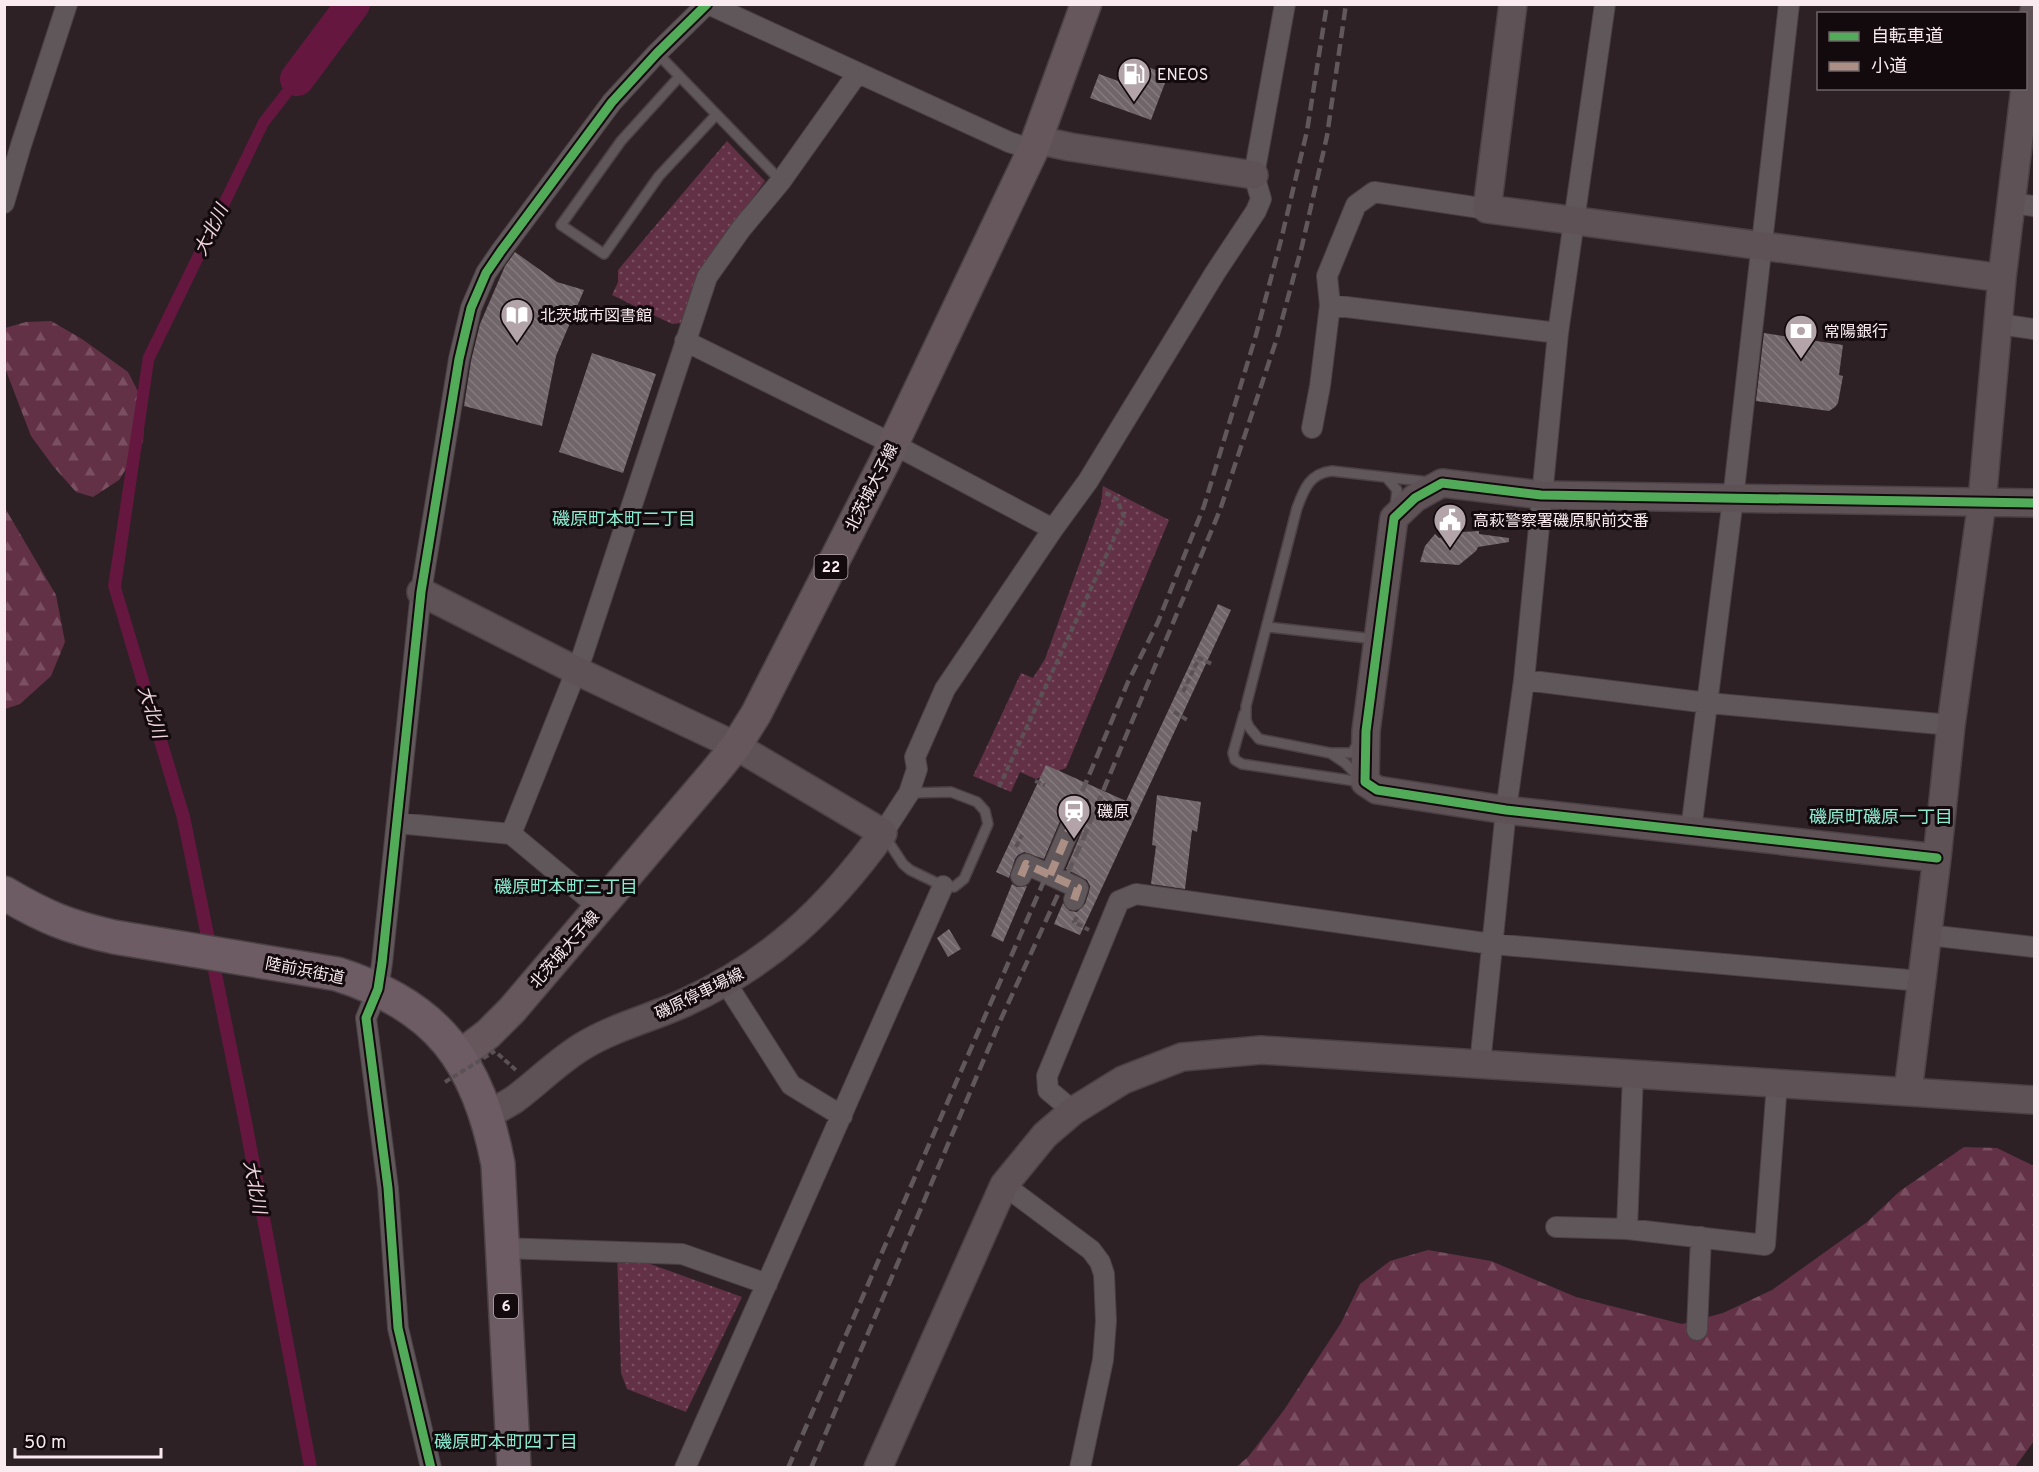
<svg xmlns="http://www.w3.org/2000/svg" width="2039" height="1472" font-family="Overpass,'Noto Sans JP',sans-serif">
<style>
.forest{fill:url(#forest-firs)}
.park{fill:url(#park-dots)}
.water{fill:#66173f}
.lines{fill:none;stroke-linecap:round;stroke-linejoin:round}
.river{stroke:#66173f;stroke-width:34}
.building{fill:url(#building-back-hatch)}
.lane-casing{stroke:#4b4044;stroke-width:12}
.street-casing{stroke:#4b4044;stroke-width:22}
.secondary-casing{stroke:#4b4044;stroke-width:30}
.primary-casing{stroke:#4b4044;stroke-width:33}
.highway-casing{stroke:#4b4044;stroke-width:36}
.path{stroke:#5b5256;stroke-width:4;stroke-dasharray:6 3;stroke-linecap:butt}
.lane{stroke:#60575a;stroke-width:9}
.street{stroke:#60575a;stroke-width:20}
.secondary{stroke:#5f5257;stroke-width:27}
.primary{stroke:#66575d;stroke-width:30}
.highway{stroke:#6e5c64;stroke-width:33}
.rail{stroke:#61585c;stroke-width:4.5;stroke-dasharray:12 6;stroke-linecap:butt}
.path-bridge{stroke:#5b5256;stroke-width:4;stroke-dasharray:6 3;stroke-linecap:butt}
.quiet{stroke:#ac8f84;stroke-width:8;stroke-dasharray:15 8;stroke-linecap:butt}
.cycleway-casing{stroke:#130a0d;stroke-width:13}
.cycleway{stroke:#51ab58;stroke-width:9}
.labels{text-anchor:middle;stroke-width:6;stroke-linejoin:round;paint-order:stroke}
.shield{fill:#130a0d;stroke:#b4a7ab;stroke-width:1.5}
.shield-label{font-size:15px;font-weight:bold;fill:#f9eaef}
.poi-label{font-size:16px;fill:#f9eaef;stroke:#130a0d;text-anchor:start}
.street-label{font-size:16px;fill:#f9eaef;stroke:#130a0d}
.water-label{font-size:18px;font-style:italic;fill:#efd5de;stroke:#130a0d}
.neighbourhood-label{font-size:18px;fill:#8aebd1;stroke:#130a0d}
</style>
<defs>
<pattern id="forest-firs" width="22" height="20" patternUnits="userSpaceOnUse" patternTransform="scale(1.5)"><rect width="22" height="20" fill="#633146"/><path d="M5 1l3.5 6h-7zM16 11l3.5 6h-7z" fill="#7a4f61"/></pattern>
<pattern id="park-dots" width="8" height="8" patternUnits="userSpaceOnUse" patternTransform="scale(1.5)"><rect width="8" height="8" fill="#633146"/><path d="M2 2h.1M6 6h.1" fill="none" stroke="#7a4f61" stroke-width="1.8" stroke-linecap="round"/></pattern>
<pattern id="building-back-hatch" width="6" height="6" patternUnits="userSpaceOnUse" patternTransform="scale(1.5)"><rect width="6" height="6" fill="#706569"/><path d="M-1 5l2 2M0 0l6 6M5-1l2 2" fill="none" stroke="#857b7f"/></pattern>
</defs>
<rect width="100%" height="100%" fill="#2d2126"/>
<path class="forest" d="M51,321L82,339L128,372L145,405L143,442L119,480L93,497L76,492L53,466L31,436L5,368V328L26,322Z
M5,508L56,595L65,642L51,676L20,704L5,709Z
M1964,1147L1997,1148L2034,1166V1441L2015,1467L1235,1468L1248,1457L1284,1410L1341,1323L1360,1284L1390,1261L1428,1250L1491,1261L1576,1297L1682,1324L1723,1313L1772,1290L1867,1222L1900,1191Z"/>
<path class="park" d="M727,141L765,181L703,267L681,323L672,324L612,295L618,282V270Z
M1103,486L1169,520L1066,768L1036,779L1020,772L1011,792L973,776L1021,673L1033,678L1045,659L1101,504Z
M617,1252L742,1297L686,1412L627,1389L621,1373Z"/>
<path class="water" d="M322,38L331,45L268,126L154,361L121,587L190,816L251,1116L317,1467H304L238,1119L177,819L108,586L143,356L259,119Z"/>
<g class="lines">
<path class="river" d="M297,79L353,4"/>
</g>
<path class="building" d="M1146,66L1168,75L1151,120L1090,98L1099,74L1137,88Z
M515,252L557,282L584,290L556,356L542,426L464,406L471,361L480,324L505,266Z
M1764,333L1843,345L1839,375L1843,376L1838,403L1835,407L1829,411L1756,401Z
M592,353L656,374L623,473L559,452Z
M1479,531V534L1509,538V542L1478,547L1476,551L1459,565L1420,562L1425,546L1435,534L1439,538L1462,532Z
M1218,604L1231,610L1080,935L1054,924L1063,903L1070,911L1077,912L1085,904L1089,892L1090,886L1087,880L1066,869L1090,812L1091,805L1088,799L1078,795L1072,797L1068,802L1044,859L1024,852L1018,855L1015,859L1009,878L996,872L1046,765L1126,801Z
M1157,795L1201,802L1197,832L1192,830L1185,889L1151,884L1156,846L1152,845Z
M1012,884L1017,887L1027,886L1003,942L991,936Z
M949,929L961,949L948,957L937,938Z"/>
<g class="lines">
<g class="lane-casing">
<path id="lane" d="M657,53L781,181
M679,77L621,141L561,225L604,254L659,176L716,115
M1387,478L1397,490L1395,508
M1267,627L1375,639
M1244,714L1233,753L1235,760L1242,764L1362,782
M1332,753H1352L1358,743
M1359,777L1345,763L1330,753L1259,739L1249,727L1246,720V706L1297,508C1304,489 1310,473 1332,471L1429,482
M884,835L903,864L910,870L943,886L954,887L964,879L988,824L985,811L977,802L951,792L909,793"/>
</g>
<g class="street-casing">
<path id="street" d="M708,4L1009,142L1033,150
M4,203L21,145L67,4
M2011,203L2034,206
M1330,305L1558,333
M1999,324L2034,329
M685,341L893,444L1053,529
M1312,428L1320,386L1330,305L1327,276L1356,205L1374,192L1487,209
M1524,680L1708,703L1951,725
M397,823L511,834L600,908
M1691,830L1733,499L1789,4
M883,833L909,793L917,769L915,757L945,689L1053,529L1088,481L1215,273L1256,211L1261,199L1254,175L1285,4
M511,834L583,654L707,277L741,229L781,181L857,74
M1050,875L1079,807
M1021,876L1026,864L1078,888L1074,900
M1928,935L2034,947
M726,983L791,1085L842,1116
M1480,1064L1506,810L1524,680L1558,333L1605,4
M1633,1074L1627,1229L1765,1245L1777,1083
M1073,1111L1048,1090L1047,1076L1119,901L1136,894L1492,944L1921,981
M1004,1185L1091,1250L1100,1262L1104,1274L1106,1321L1103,1360L1080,1468
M1556,1227L1627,1229
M503,1248L682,1254L767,1284
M1697,1330L1701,1237
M431,1468L398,1328L388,1188L366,1018L378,989L382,963L421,592L459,359L471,308L486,273L501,251L612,102L657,53L707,4
M685,1468L943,886"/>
</g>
<g class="secondary-casing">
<path id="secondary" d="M1513,4L1487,209L2002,278
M2026,88L2034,11
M1038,140L1070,147L1254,175
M421,592L577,671L736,746L883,833C827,910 771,963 684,1003C651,1018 614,1027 583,1046C558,1061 538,1082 515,1099C506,1105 496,1110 487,1115
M1937,858L1506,810L1377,790L1365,782L1366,731L1394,518L1415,498L1442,483L1541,495L2034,503
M1908,1091L1937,858L1951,725L1982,502L2002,278L2025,88
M878,1468L1004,1185L1045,1135L1073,1111L1123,1080L1182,1057L1261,1050L2034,1100"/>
</g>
<g class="primary-casing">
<path id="primary" d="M459,1056L488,1034L512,1010L714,773L736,746L756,714L885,461L1033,150L1086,4"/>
</g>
<g class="highway-casing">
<path id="highway" d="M4,893C44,917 69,927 114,937L337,974C438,1006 478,1061 498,1164L514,1468"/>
</g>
<path class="path" d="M1183,692L1199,658L1214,665
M1174,712L1189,721
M1035,781L1045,785
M999,787L1124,517L1117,499L1103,491
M1016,847L1022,835
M1077,917L1074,922L1089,930
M498,1054L517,1071"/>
<use href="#lane" class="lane"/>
<use href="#street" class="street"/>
<use href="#secondary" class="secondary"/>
<use href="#primary" class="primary"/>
<use href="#highway" class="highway"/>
<path class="rail" d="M788,1468L1064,835L1128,682L1158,622L1204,506L1256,335L1281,240L1307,131L1327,4
M811,1468L1001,1019L1081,844L1220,510L1277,338L1302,246L1327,136L1346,4"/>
<path class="path-bridge" d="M445,1082L495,1051"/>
<path class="quiet" d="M1050,875L1079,807
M1021,876L1026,864L1078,888L1074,900"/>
<g class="cycleway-casing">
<path id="cycleway" d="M1937,858L1506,810L1377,790L1365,782L1366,731L1394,518L1415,498L1442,483L1541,495L2034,503
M431,1468L398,1328L388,1188L366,1018L378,989L382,963L421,592L459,359L471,308L486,273L501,251L612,102L657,53L707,4"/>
</g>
<use href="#cycleway" class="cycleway"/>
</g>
<defs>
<g id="fuel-pin" transform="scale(1.725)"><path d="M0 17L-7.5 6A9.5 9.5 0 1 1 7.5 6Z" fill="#b2a4a9" stroke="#130a0d"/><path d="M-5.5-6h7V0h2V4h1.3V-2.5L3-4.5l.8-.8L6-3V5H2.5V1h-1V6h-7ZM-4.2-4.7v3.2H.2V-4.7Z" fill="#fff"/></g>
<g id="library-pin" transform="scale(1.725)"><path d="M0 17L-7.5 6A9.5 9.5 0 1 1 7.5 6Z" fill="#b2a4a9" stroke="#130a0d"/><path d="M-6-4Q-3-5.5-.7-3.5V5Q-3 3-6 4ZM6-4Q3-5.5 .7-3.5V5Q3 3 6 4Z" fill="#fff"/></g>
<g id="bank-pin" transform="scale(1.725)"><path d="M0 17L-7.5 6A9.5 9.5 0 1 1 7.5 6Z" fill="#b2a4a9" stroke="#130a0d"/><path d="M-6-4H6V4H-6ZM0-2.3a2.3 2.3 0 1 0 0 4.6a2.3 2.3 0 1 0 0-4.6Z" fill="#fff"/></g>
<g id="civic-pin" transform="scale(1.725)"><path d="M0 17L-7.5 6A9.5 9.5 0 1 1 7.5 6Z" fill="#b2a4a9" stroke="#130a0d"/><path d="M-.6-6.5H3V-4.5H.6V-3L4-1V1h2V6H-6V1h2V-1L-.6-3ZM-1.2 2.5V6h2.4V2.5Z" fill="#fff"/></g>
<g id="station-pin" transform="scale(1.725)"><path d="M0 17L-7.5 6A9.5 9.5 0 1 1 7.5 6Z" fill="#b2a4a9" stroke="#130a0d"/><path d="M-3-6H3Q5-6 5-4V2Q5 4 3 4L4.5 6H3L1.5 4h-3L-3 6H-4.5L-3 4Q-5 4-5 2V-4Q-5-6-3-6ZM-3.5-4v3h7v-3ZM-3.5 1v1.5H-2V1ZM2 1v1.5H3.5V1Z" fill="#fff"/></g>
</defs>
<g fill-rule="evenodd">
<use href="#fuel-pin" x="1134" y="74"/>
<use href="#library-pin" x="517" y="315"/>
<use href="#bank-pin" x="1801" y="331"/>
<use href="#civic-pin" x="1450" y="520"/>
<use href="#station-pin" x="1074" y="811"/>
</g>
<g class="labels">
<g class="shield">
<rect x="814.5" y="555" width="33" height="24" rx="4.5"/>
<rect x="494" y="1294" width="24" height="24" rx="4.5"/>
</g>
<g class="shield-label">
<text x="831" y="572">22</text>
<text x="506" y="1311">6</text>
</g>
<g class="poi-label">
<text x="1157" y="80">ENEOS</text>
<text x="540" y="321">北茨城市図書館</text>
<text x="1824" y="337">常陽銀行</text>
<text x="1473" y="526">高萩警察署磯原駅前交番</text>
<text x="1097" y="817">磯原</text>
</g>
<g class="street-label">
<text transform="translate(871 487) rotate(-63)" y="6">北茨城大子線</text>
<text transform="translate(564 949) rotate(-49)" y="6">北茨城大子線</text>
<text transform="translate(305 970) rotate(11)" y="6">陸前浜街道</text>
<text transform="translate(699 993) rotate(-26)" y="6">磯原停車場線</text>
</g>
<g class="water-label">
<text transform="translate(211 230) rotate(-64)" y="6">大北川</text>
<text transform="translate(152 712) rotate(73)" y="6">大北川</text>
<text transform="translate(255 1187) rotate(79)" y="6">大北川</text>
</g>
<g class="neighbourhood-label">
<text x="624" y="525">磯原町本町二丁目</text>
<text x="1881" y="823">磯原町磯原一丁目</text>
<text x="566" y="893">磯原町本町三丁目</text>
<text x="506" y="1448">磯原町本町四丁目</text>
</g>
</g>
<rect width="2039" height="1472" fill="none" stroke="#f9eaef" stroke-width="12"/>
<rect x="1817" y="12" width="210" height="78" fill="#130a0d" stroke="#6f6467" stroke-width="1.5"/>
<rect x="1829" y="32" width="30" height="9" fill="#51ab58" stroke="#6f6467" stroke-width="1.5"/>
<text x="1871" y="42" font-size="18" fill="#f9eaef">自転車道</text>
<rect x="1829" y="62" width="30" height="9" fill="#ac8f84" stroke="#6f6467" stroke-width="1.5"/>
<text x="1871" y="72" font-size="18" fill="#f9eaef">小道</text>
<path d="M15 1448v9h146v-9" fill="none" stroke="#f9eaef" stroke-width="3"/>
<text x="24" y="1448" font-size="18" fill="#f9eaef" stroke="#130a0d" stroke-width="4.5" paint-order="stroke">50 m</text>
</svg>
